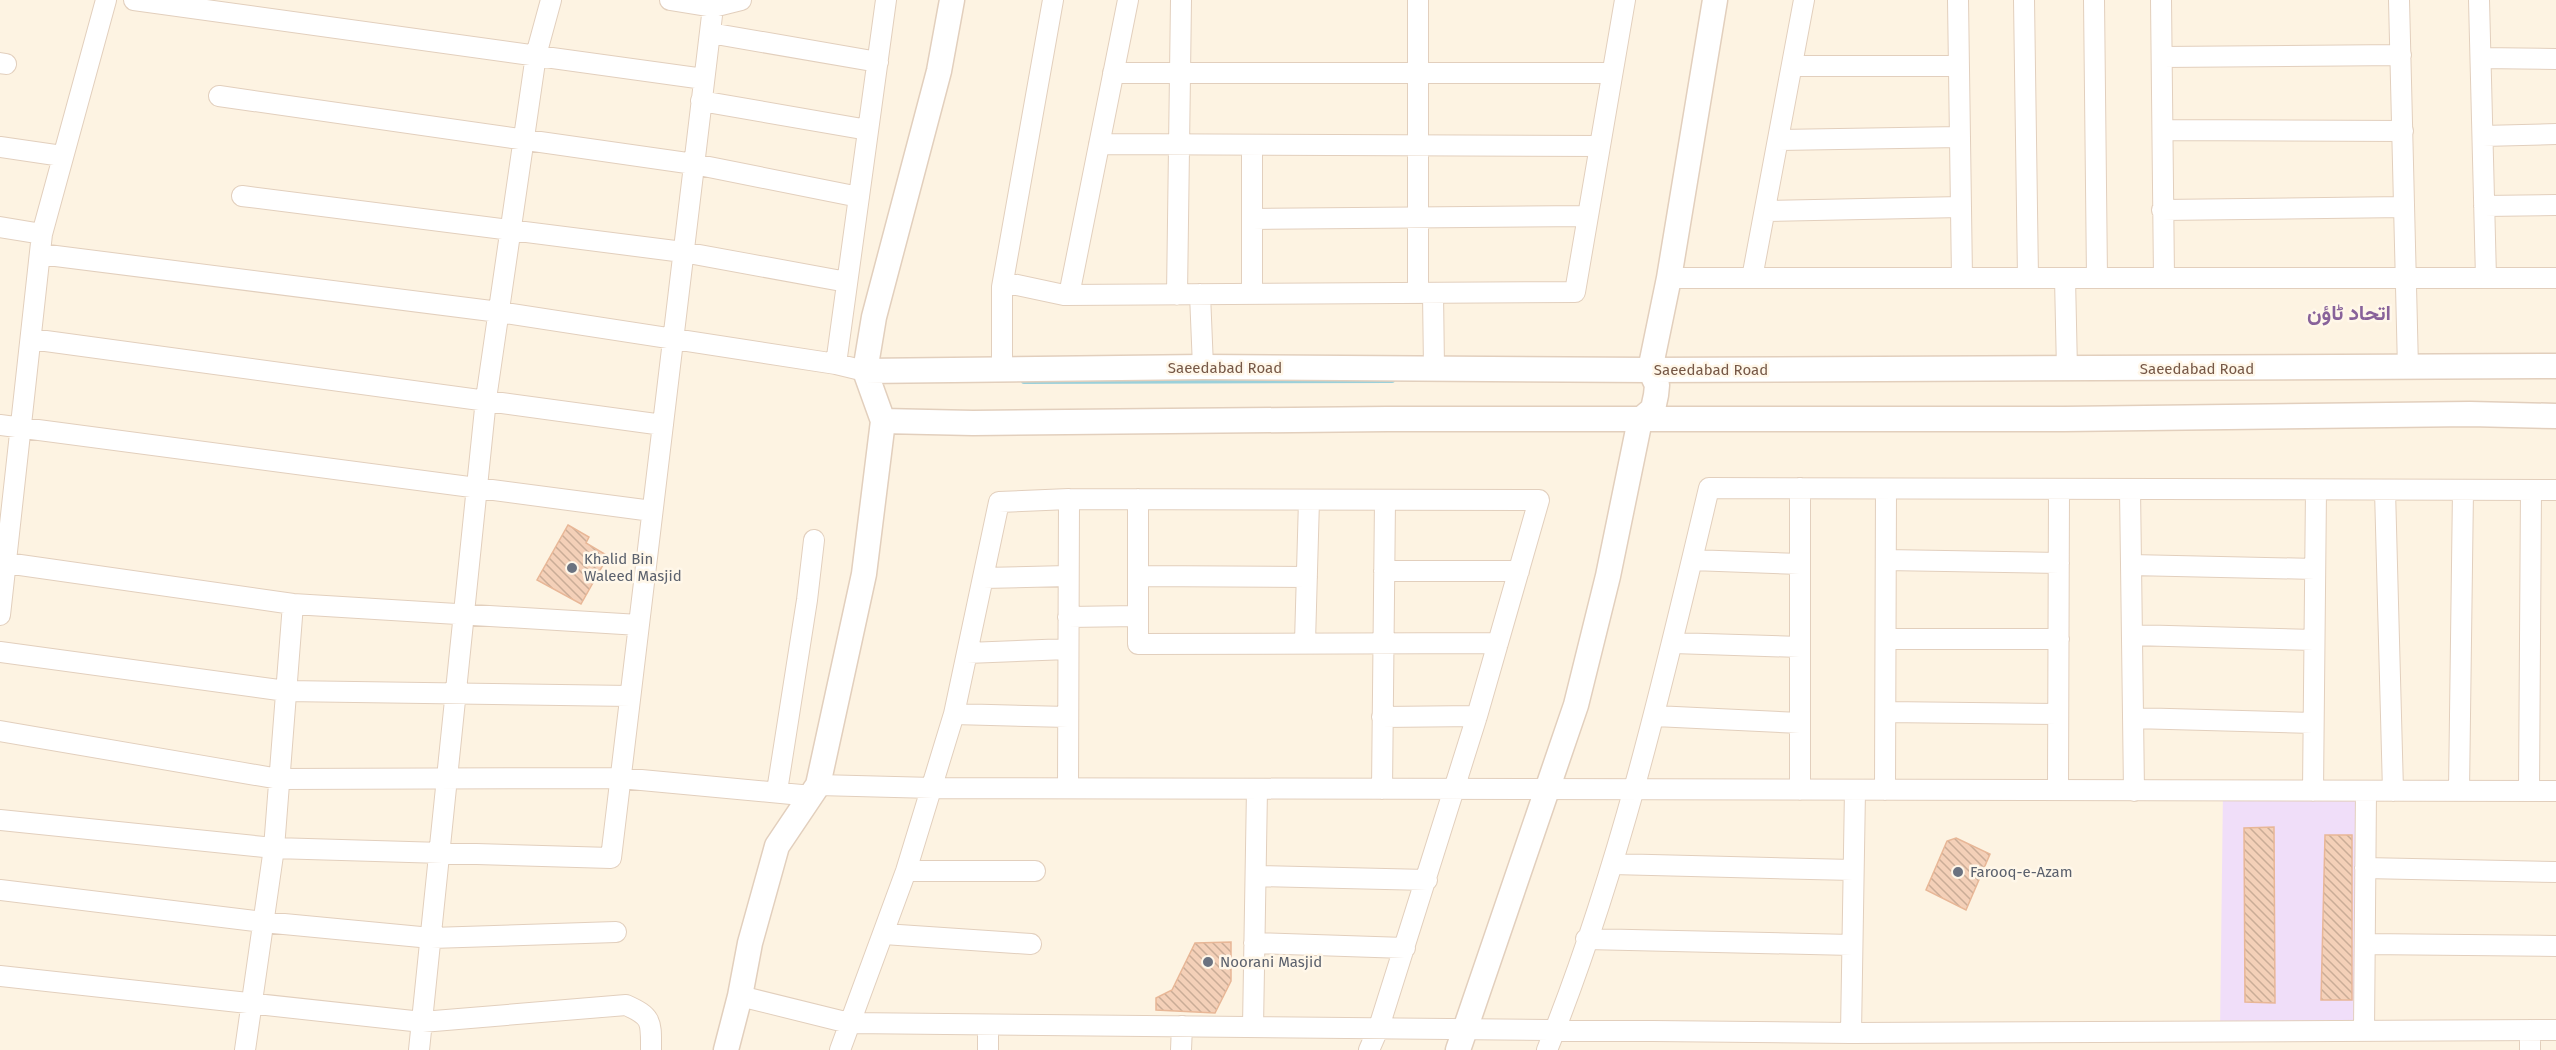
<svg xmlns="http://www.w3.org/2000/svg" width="2556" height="1050" font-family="'Fira Sans',Vazirmatn,sans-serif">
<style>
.education{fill:#f0def9}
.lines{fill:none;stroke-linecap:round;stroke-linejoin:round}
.stream{stroke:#9bd0da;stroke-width:6}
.building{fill:url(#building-back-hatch);stroke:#e8b797;stroke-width:1.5}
.minor-casing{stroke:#e2cfbd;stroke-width:22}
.tertiary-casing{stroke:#e2cfbd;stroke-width:27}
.minor{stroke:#fff;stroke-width:20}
.tertiary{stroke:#fff;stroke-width:24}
.worship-dot{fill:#6b7280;stroke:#fff7e9;stroke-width:2}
.labels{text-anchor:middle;stroke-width:5;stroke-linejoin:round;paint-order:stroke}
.street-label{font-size:15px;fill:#765847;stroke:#fff7e9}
.worship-label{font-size:15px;fill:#5b616d;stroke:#fff7e9;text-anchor:start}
.district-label{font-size:21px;font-weight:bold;fill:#88629a;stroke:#fff7e9}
</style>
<defs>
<pattern id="building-back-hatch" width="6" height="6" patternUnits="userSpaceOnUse" patternTransform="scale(1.5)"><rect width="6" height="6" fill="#f4d0b8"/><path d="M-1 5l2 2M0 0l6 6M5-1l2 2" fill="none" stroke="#caac97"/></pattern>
</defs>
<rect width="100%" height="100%" fill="#fdf3e2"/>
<path class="education" d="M2223,791H2366L2364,1031L2220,1032Z"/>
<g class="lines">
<path class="stream" d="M1024,381L1392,380"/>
</g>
<path class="building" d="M568,525L589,537L586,543L608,556L581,604L537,580Z
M2274,827L2275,1003L2245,1002L2244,828Z
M2325,835H2352V1000H2321Z
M1956,838L1990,854L1966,910L1926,890L1947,841Z
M1231,942V981L1215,1013L1156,1010V998L1172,990L1195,943Z"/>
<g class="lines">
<g class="minor-casing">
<path id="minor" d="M134,0L704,79
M670,0L713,7L741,0
M1418,0V293
M1958,0L1962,278
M2024,0L2028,278
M2094,0L2097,278
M2161,0L2164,278
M2399,0L2408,368
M2479,0L2486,278
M710,33L878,62
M2162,57L2401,55
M2481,58L2556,59
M0,63L6,64
M1793,66H1959
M1113,73H1612
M219,96L694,164L859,197
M701,101L868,130
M2164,130L2403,131
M2483,136L2556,134
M1779,140L1960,137
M1099,144L1600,146
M0,147L62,156
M242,196L683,252L847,282
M2484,206L2556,205
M2162,210L2404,207
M1766,211L1961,207
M1252,219L1588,216
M0,227L42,234
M40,254L499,312L836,364L865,371
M1669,278H2556
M1752,278L1804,0
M2065,278L2067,370
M1003,282L1064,295L1575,292L1625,0
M1433,293L1434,368
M1200,294L1203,367
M1252,294V145
M1069,295L1128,0
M1177,295L1181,0
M31,339L663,425
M836,364L886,0
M1002,369V287L1053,0
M0,425L652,511
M2130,489L2134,791
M2385,490L2393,791
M1138,499V644L1498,643
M1692,560L1800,564
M1886,560L2059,563
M6,563L293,604L639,625
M2131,565L2315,569
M1384,571H1519
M1138,576L1307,577
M983,578L1068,576
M0,615L42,234L106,0
M1068,617L1138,616
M2132,635L2314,640
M1886,639H2059
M1305,642L1309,500
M1673,643L1800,647
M0,652L286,691L630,696
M967,653L1068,649
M1886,712L2058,714
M954,714L1068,717
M1655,716L1800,723
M1382,717L1477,716
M2133,718L2313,723
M0,731L279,779L620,778L812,796
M818,785L933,788L2556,791
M1068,788L1069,499
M1382,789L1385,500
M1800,790V488
M1885,790L1886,489
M2058,790L2059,489
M777,791L807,600L814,540
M2313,791L2316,490
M2459,791L2463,490
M2529,791L2531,490
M0,820L274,848L611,858L713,7
M1612,864L1853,870
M2365,868L2556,872
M906,871H1035
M1256,876L1427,880
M0,890L263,922L431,938L616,932
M884,934L1031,944
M1586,939L1852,945
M1254,943L1405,948
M2365,944L2556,946
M0,976L422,1022L626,1005C653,1017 651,1022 651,1050
M740,996L849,1023L1851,1033L2556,1030
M1253,1027L1257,789
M2530,1030V1050
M2364,1031L2366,791
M1851,1033L1855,790
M245,1050L274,848L293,604
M419,1050L486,399L536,55L551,0
M840,1050L906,871L954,714L999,502L1069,499L1539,500L1477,716L1379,1027L1369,1050
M988,1050V1025
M1181,1050L1182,1026
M1547,1050C1620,869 1664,678 1709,488L2556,490"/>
</g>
<g class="tertiary-casing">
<path id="tertiary" d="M865,371L1203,367L1650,370L2556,366
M883,421L973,423L1387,419H2064L2470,414L2556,416
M726,1050L740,996L750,943L777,846L818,785L864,574L883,421L865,371L874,317L939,71L952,0
M1458,1050L1576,705L1608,576L1640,420L1653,409L1656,395L1657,385L1650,370L1669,278L1715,0"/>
</g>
<use href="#minor" class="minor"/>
<use href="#tertiary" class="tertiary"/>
</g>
<g class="worship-dot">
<circle cx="572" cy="568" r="6"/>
<circle cx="1958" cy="872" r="6"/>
<circle cx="1208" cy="962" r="6"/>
</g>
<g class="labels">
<g class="street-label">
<text x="1225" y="373">Saeedabad Road</text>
<text x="2197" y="374">Saeedabad Road</text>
<text x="1711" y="375">Saeedabad Road</text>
</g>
<g class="worship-label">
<text x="584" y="564">Khalid Bin<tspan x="584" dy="17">Waleed Masjid</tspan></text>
<text x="1970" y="877">Farooq-e-Azam</text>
<text x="1220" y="967">Noorani Masjid</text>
</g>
<g class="district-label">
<text x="2349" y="320">اتحاد ٹاؤن</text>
</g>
</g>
</svg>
